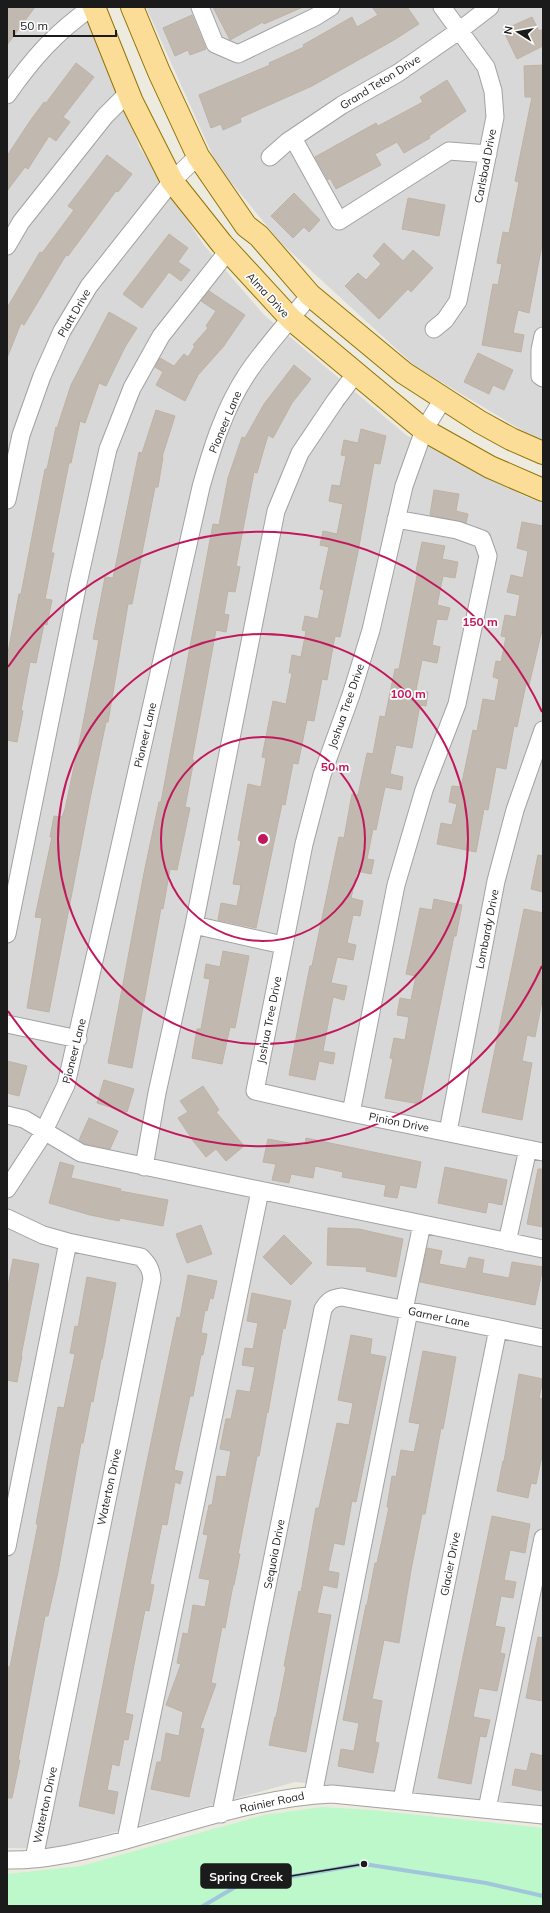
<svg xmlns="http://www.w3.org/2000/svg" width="550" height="1913" font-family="Mulish,sans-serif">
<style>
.residential{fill:#d9d8d8}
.park{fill:#bcf8c9}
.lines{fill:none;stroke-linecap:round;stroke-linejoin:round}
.stream{stroke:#a1c6db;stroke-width:4}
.building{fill:#c1b9b0;stroke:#beb2a3}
.minor-casing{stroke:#a2a2a2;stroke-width:19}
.major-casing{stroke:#917401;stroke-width:24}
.minor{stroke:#fff;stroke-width:17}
.major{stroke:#fbdd98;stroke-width:22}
.ring{fill:none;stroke:#c2185b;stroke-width:2}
.labels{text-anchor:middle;stroke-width:3.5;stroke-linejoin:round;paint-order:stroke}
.street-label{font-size:11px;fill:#1b1b1b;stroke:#fff}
.centre{fill:#c2185b;stroke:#fff;stroke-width:2}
.ring-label{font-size:12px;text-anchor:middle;font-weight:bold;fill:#c2185b;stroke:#fff;stroke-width:3.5;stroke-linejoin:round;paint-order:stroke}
.leader{fill:none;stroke:#1b1b1b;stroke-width:1.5}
.callout-dot{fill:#1b1b1b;stroke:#fff;stroke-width:1.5}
.callout{fill:#1b1b1b;stroke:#1b1b1b;stroke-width:1.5}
.callout-label{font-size:12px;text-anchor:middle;font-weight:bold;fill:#fff}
</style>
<rect width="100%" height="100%" fill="#edeae0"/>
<path class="residential" d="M7,7H85L140,148L203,244L264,315L406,435L524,496L543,503V1807L295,1782L54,1849L7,1848Z
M146,7H543V440L530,435L416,367L281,243L217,165Z"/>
<path class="park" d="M323,1807L370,1810L543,1828V1906H7V1874L81,1866L264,1815Z"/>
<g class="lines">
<path class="stream" d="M203,1906L237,1886L364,1864L486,1883L543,1896"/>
</g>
<path class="building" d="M7,7H35L7,45Z
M213,7H303L264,24L263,22L230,40Z
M372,7H407L419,24L394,40L312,86L240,118L241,122L223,130L221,124L211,128L199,95L270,65L269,63L304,47L303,45L352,17L357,27L378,15Z
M192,15L206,49L190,55L188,50L175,56L163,28Z
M532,17L539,31L543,29V46L517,59L503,30Z
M76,63L94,77L63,117L70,122L56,141L49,136L28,169L25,167L7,191V156L30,121L44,102L46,103Z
M543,65V240L529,313L518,310L513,333L524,335L521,352L482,345L493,284L498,285L502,264L497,263L503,232L509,233L519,182L515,181L532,97H525L524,66Z
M447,80L466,111L429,136L430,138L404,153L397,142L375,154L381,165L336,189L330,178L328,180L315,157L376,123L378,126L423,102L420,97Z
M107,155L132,174L118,192L116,191L68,256L66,255L24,325L21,323L7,358V308L40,252L42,253L74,210L68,206Z
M294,193L320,220L309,232L304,227L293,238L271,216Z
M408,198L445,205L439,236L402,229Z
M169,234L188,248L178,262L190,270L181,281L169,272L142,308L123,294Z
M384,243L403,261L413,250L433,268L411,292L408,289L379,319L345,286L358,273L366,280L381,264L373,256Z
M209,291L245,315L223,347L198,375L185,401L156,385L163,372L155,367L160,358L174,366L184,354L188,357L195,346L193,345L208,328L206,326L216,311L201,301Z
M109,312L137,328L125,347L106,386L99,383L85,423L80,421L71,463H69L51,553H54L45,599L52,600L47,625L44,624L36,663L30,662L21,710L23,711L17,742L7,740V658L19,594H21L45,469H47L56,427L57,428L71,385Z
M478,353L513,370L504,390L493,385L489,394L464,382Z
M294,365L311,379L292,403L273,438L268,435L257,473L254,472L236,566L240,567L235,592L228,591L224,614L229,615L226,632L216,630L192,760H194L185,807L190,808L177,870L170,869L163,909L161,908L132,1068L108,1063L144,873L159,802H161L213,524L219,525L228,478L242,437L245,438L264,404Z
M156,410L175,416L162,457H163L158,487H155L132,604H128L108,722H106L90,799L49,1012L27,1008L42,918L35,917L52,837H50L54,816L62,817L65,809L82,729L99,640L93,639L105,577L113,578L139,452L142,453Z
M361,429L386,436L380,464L374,463L358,552L340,637L335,636L327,680L322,679L314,721L307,720L298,764L293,763L285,805L282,804L256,928L218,920L221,903L237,906L241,885L233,884L241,841L238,840L248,784L261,787L266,758L262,757L273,701L286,704L292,673H289L292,655L301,657L306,631L302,630L305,616L318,619L324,590L320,589L329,547L320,545L323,531L337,534L343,504L329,501L332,485L340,486L346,456L341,455L344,440L358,443Z
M434,490L459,494L456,511L468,514L466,523L430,515Z
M522,522L543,526V626L529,685L526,684L517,727L514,726L506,769L496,767L488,810L484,809L476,852L437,844L441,823L452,825L457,804L449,802L452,786L461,787L473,730L477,731L483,699L495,701L499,679L493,677L496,661L501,662L506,637L501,636L505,615L516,617L520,595L507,592L511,575L523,578L528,551L517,548Z
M422,542L445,546L442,559L458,562L455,578L443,576L437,605L450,608L447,620L437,619L432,645L440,647L437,663L422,660L416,690L428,692L426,706L420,705L412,748L396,745L390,774L403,777L401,790L385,787L376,830L373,829L367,859L374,860L371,874L357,871L351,898L363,901L360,916L353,915L347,943L356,945L353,960L337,957L331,983L347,986L344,1000L333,997L323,1051L335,1053L333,1064L319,1061L315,1080L289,1075L305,991L310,966H312L339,837L344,838L352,794L358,795L367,753L373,754L380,716L385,717L395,669H399L418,571H416Z
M538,855L543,856V892L531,889Z
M434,899L462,905L456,936H454L420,1104L385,1098L393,1059L390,1058L394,1038L405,1040L409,1017L397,1015L400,998L411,1000L416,976L406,974L420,908L432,910Z
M524,909L543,913V956L540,972H543V996L535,1037L527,1035L522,1061L532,1063L522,1120L482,1112Z
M223,951L249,956L235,1028L230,1027L222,1064L192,1058L197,1029H201L210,979L204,978L206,964L220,967Z
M7,1061L27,1066L19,1096L7,1093Z
M104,1080L134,1089L127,1112L97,1103Z
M203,1086L219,1110L216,1112L244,1146L226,1161L216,1149L206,1157L194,1142L178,1118L188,1112L180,1101Z
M89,1118L118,1131L110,1149L85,1144L79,1140Z
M306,1138L421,1162L416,1188L400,1185L397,1198L384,1196L386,1185L342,1177L343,1172L315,1166L313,1178L291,1174L289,1183L272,1180L276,1164L263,1162L268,1139L305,1146Z
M60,1162L74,1166L71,1178L121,1189L120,1191L168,1200L163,1226L120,1218L119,1221L90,1215L49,1203Z
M445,1167L507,1180L502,1205L488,1202L486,1213L438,1203Z
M538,1169H543V1227L527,1224Z
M201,1225L212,1254L187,1263L176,1234Z
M328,1228L359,1229L403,1239L396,1277L366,1271L367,1267L327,1265Z
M284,1235L312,1263L291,1285L263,1257Z
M427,1248L442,1251L439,1264L466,1269L469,1257L484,1260L482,1273L509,1278L512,1262L543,1267L535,1305L420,1282Z
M13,1259L39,1264L21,1356H22L17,1382L7,1380V1291Z
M188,1275L217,1281L213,1299L210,1298L207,1311L205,1310L201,1333L207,1334L203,1355H201L193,1396H190L174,1470L183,1472L180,1484L175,1482L167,1525L162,1524L150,1584L154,1585L149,1611L145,1610L134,1665L125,1713L133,1715L128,1740L124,1739L119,1766L112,1764L107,1790L118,1792L114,1814L79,1806L144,1476L177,1317L180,1318Z
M87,1277L116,1283L102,1359H101L93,1402L91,1401L83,1443H81L58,1572L48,1616H45L18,1760H20L12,1798H7V1667H10L38,1524H36L58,1407L64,1408L75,1354L70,1353L75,1326L78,1327Z
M252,1293L291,1301L285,1329L283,1328L268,1413L267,1412L259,1456H257L238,1554H240L234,1585H233L225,1628L222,1627L211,1683L216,1684L200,1728L204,1729L189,1797L151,1789L157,1762H161L166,1733L179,1736L183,1712L166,1705L181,1664L177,1663L183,1633L188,1634L193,1605L205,1607L210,1580L199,1578L208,1535L203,1534L209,1505H212L217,1476L226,1477L231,1451L220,1449L226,1419H231L237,1390L250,1392L255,1367L242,1365L245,1348L253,1349L258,1323L247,1321Z
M351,1335L372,1339L370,1354L386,1357L356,1502L352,1501L344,1545L334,1543L328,1571L339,1573L337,1588L323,1585L317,1613L331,1615L306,1752L269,1745L275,1717H276L286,1667L284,1666L299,1591L301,1592L316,1508H319L337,1423L349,1425L353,1403L338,1400Z
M423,1351L456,1357L443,1429L441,1428L425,1514H422L411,1570L399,1643L384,1640L372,1699L382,1701L375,1742L379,1743L373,1773L338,1766L341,1749L354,1751L359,1723L343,1720L366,1605H367L375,1563H377L389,1507H387L392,1476L396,1477L401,1450L414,1452L420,1424L409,1422Z
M519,1374L543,1379L539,1398L543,1399V1460H541L536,1484L531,1483L528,1498L497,1491L503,1461H504Z
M492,1516L530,1524L525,1553L510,1550L504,1580L516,1582L513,1598L501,1596L495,1626L505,1628L500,1653L505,1654L497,1691L479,1688L473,1717L490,1720L486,1737L480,1736L471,1784L438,1778Z
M538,1637L543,1638V1701L526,1698Z
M531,1753L543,1756V1791L512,1785L515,1769L527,1771Z"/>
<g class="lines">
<g class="minor-casing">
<path id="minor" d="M200,7L215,44L238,54L315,17L331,7
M7,95C33,58 55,33 92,7
M293,138L339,221L449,151L488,154
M270,157L287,142L342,105L398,73L460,30L490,7
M7,246L21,222L105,116L129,92
M434,329L445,320L458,301L495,117L493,91L486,67L442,7
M543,336L540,350V376L543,378
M443,399L424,430L404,486L371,630L351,695L322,775L304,844L255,1091L351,1113L543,1152
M7,500L21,435L42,376L62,331L89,286L172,181L198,156
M194,925L283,945
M7,934L78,583L108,449L132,388L161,336L228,251
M7,1024L78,1039
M351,1113L396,885L424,790L457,704L488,556L482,539L457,530L396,519
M7,1115L24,1119L81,1153L543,1249
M448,1132L496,881L515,810L543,730
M144,1167L157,1093L194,925L276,511L300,453L335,401L356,373
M7,1189L41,1137L66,1085L201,487C212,448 224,409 247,374C265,347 290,320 310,295
M7,1218L43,1235L68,1242L141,1257C148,1264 151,1269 152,1279L34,1859
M507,1242L528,1149
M404,1310L422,1224
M7,1547L68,1242
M313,1795L409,1311
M402,1800L498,1329
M487,1809L543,1538
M221,1814L323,1309C328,1301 332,1298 342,1297L543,1338
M126,1840L260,1191
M7,1860C48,1861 87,1850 126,1840C194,1821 262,1797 332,1794L543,1815"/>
</g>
<g class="major-casing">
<path id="major" d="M94,7L132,102L172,181L222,244L291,319L424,430L490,467L543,490
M132,7L159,72L198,156L246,226L259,236L310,295L404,373L480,422L511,439L543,453"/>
</g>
<use href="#minor" class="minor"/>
<use href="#major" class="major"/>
</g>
<g class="ring">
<circle cx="263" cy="839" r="102"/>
<circle cx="263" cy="839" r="205"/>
<path d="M542 966A307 307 0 0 1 8 1011M8 667A307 307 0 0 1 542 712"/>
</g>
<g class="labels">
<g class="street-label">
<text transform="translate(380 82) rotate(-32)" y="4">Grand Teton Drive</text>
<text transform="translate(485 166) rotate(-79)" y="4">Carlsbad Drive</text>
<text transform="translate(268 295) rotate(47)" y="4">Alma Drive</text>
<text transform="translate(74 313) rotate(-60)" y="4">Platt Drive</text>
<text transform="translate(225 422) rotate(-67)" y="4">Pioneer Lane</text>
<text transform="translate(346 706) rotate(-71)" y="4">Joshua Tree Drive</text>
<text transform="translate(145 735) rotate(-77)" y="4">Pioneer Lane</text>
<text transform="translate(487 929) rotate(-79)" y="4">Lombardy Drive</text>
<text transform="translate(269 1020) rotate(-79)" y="4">Joshua Tree Drive</text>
<text transform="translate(74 1051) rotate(-76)" y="4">Pioneer Lane</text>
<text transform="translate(399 1122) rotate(11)" y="4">Pinion Drive</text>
<text transform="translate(439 1317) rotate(12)" y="4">Garner Lane</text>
<text transform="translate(109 1487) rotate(-78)" y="4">Waterton Drive</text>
<text transform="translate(274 1554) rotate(-79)" y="4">Sequoia Drive</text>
<text transform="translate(450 1564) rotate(-79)" y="4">Glacier Drive</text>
<text transform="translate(272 1802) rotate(-12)" y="4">Rainier Road</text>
<text transform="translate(45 1805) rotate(-78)" y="4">Waterton Drive</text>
</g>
</g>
<circle cx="263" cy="839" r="6" class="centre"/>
<g class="ring-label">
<text x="480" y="626">150 m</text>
<text x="408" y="698">100 m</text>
<text x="335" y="771">50 m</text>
</g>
<path class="leader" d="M364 1864L291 1876"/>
<circle class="callout-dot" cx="364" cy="1864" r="4"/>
<rect class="callout" x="201" y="1864" width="90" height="24" rx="4"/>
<g class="callout-label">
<text x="246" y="1881">Spring Creek</text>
</g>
<rect width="550" height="1913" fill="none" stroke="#1b1b1b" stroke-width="16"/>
<g transform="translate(518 32) rotate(281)" stroke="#ffffff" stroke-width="3" paint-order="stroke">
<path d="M0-3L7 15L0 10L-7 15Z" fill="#1b1b1b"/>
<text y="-6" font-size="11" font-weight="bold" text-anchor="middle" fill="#1b1b1b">N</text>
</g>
<path d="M14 30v6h102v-6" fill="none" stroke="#1b1b1b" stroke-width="2"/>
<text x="20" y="30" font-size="12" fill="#1b1b1b" stroke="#ffffff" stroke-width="3" paint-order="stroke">50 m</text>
</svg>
